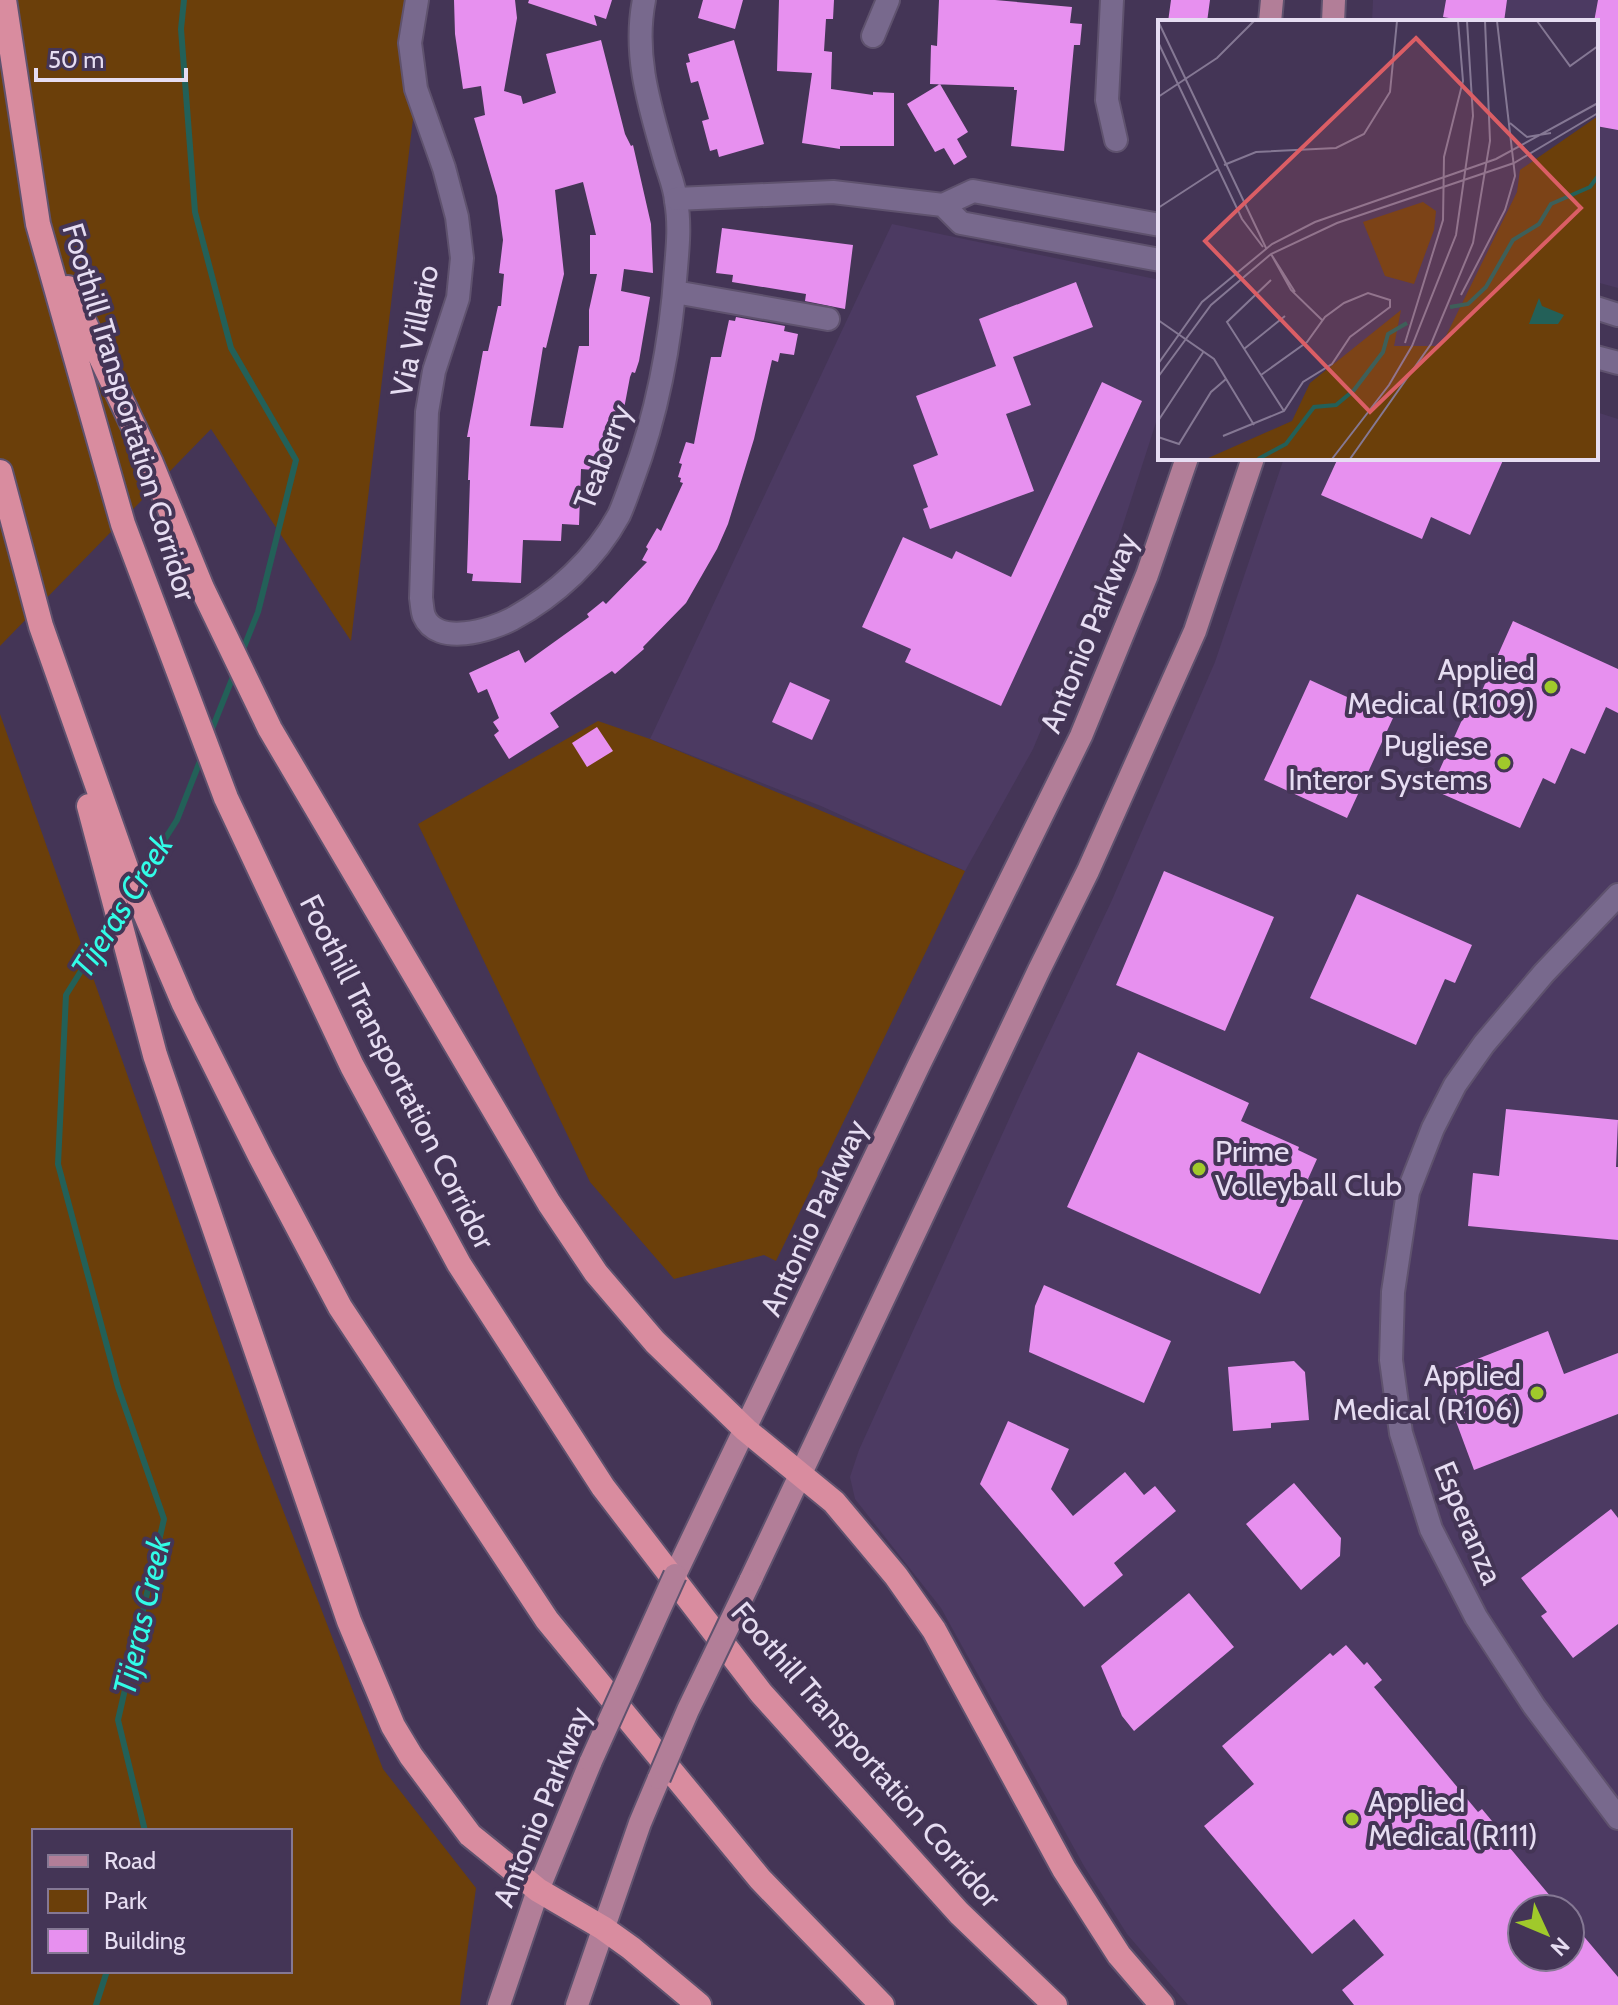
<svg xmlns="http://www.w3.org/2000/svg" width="1618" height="2005" font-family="Cabin,sans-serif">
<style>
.built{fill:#4c3a62;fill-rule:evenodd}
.green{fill:#6b3f0a;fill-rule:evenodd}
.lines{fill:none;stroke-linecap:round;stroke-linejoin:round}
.stream{stroke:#236058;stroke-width:6}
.building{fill:#e790ef;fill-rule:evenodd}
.minor-casing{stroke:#5f526e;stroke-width:26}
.tertiary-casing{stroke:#5f526e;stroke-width:26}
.secondary-casing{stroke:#5f526e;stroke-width:26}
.primary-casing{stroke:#5f526e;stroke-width:26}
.motorway-casing{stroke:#5f526e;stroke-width:28}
.minor{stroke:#78698d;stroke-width:22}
.tertiary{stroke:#78698d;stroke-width:22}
.secondary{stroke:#78698d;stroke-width:22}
.primary{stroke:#b27e98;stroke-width:22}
.motorway{stroke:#d98c9f;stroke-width:24}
.primary-bridge-casing{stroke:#5f526e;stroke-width:26;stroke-linecap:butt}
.primary-bridge{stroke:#b27e98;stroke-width:22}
.poi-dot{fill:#a0c92b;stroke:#443556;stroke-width:3}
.labels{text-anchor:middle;stroke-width:8;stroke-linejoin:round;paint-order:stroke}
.street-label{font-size:30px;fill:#e6ddf2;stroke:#443556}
.poi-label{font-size:30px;fill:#e6ddf2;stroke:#443556;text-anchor:end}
.water-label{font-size:32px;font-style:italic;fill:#32fce7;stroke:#443556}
.inset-river{fill:none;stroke:#236058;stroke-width:4}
.inset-road{fill:none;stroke:#857894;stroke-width:2}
.view{fill:#db5e65;fill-opacity:0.15;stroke:#db5e65;stroke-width:4}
.inset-edge{fill:none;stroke:#e6ddf2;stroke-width:4}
</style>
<rect width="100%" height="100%" fill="#443556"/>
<path class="built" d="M1373,0H1618V288L1596,282V22H1372Z
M892,224L1160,280V410L1110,565L1033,749L965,871L821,806L650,739Z
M1596,412L1618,419V2005H1188L1127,1934L1084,1866L941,1608L855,1499L850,1477L859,1450L1020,1095L1112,900L1215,662L1284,458H1596ZM1522,1909H1570V1957H1522Z"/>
<path class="green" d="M0,0H422V43L351,641L211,429L0,646Z
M0,714L259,1448L383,1769L476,1888L460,2005H0ZM34,1831H290V1971H34Z
M598,721L650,739L965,871L776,1261L764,1255L674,1279L590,1182L418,824Z"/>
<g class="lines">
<path class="stream" d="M184,0L181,29L195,212L231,348L296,460L258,612L242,652
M210,734L234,674
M138,881L177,820L202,756
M113,920L66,995L58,1164L118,1387L164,1519L118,1720L145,1831
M96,2005L107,1971"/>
</g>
<path class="building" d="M454,0H515L517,18L504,91L521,96L523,104L556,93L546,54L601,40L625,134L631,146L633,145L651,224L653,273L624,269L621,291L650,297L639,361L635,373L632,372L630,377L623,414L616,412L606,471L581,469L579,525L562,524L561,541L523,540L521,583L472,581L473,574L467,573L470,480H468L470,437H467L483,351H488L498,306H501L504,274L499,273L503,240L497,196L474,118L485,115L481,86L463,89L455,34ZM583,182L596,235H590V274H597L589,310V346H579L563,428L530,426L543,347L546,348L564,274L555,190Z
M529,0H612L606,19L594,15L597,26L528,3Z
M703,0H743L735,29L698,18Z
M779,0H834L833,19H826L824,51L832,52L831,89L873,95V92L894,93V146H840V149L802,143L812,73L777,71Z
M939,0H995L1072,7L1070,23L1082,24L1080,45H1074L1064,151L1011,146L1017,90H1014V87L930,84L931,45L937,46Z
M1171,0H1210L1207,22H1168Z
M1446,0H1507L1504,22H1472L1443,17Z
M1598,0H1618V130L1596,126L1594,22Z
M734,40L764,144L719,157L717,149L710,151L702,121L709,119L698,81L691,83L686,63L690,62L688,54Z
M940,84L968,132L957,139L967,157L954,165L944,148L935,152L907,104Z
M722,228L853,245L845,309L805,301L806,294L732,282L733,275L716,273Z
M1076,282L1093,327L1013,357L1031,405L1006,414L1034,491L930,529L923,509L928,507L913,465L938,455L916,396L996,366L979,319Z
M736,317L785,326L784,331L798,334L794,355L780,353L778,362L772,360L754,439L728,524L717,549L686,603L643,647L644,649L615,674L612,671L550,713L559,727L509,759L494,735L499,731L493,722L499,718L487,689L478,693L469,673L519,650L525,663L589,617L587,614L603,601L606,604L647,562L642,560L648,549L646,547L657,528L661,531L683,483L680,482L681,478L678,477L682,464L679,463L686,442L694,444L711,357H721L729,320L735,321Z
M1102,382L1142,401L1001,706L905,662L911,649L862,627L903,537L952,559L956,551L1011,577Z
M1338,458H1504L1470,535L1431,517L1422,539L1321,495Z
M1513,621L1618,669V713L1606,707L1585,754L1571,748L1555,784L1543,778L1520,828L1431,789L1470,702L1476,704Z
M1310,680L1393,718L1347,818L1264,780Z
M790,682L830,700L812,740L772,722Z
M597,727L613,751L587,767L572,743Z
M1164,871L1274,917L1225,1031L1116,985Z
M1357,894L1472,945L1455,983L1445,979L1416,1045L1310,998Z
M1138,1052L1249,1103L1241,1121L1299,1147L1298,1150L1317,1159L1308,1179L1312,1181L1260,1294L1067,1207Z
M1506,1109L1618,1120L1616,1167H1618V1240L1468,1226L1473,1173L1499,1176Z
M1044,1285L1171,1341L1144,1403L1029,1352L1035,1306Z
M1548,1331L1564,1374L1618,1353V1414L1474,1470L1454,1416L1463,1412L1447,1371Z
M1294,1361L1305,1372L1309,1420L1271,1423V1428L1233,1431L1228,1367Z
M1008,1421L1069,1449L1051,1489L1073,1516L1125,1472L1144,1495L1155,1486L1176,1511L1114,1563L1123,1575L1084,1607L980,1484Z
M1294,1483L1341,1538L1340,1556L1301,1590L1246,1524Z
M1611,1509L1618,1518V1624L1573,1658L1541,1616L1547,1612L1521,1578Z
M1189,1593L1234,1647L1134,1731L1122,1716L1101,1666Z
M1346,1645L1364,1665L1367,1662L1382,1680L1374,1687L1478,1812L1482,1809L1512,1845L1510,1848L1561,1909H1522V1957H1570V1920L1618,1977V2005H1354L1342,1990L1384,1955L1354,1919L1312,1954L1204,1826L1254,1784L1222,1746L1330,1653L1333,1656Z"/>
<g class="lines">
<g class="minor-casing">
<path id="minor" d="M417,0L410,43L416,89L444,168L457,217L462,258L458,298L434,371L427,412L421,598C422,604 422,611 424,616C437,647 491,630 512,619C556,595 595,559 619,515C624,504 628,492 632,481C658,412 671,341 676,268C678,245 680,223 676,201C675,187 669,174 665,160C650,107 633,56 644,0
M1112,0L1107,100L1116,140
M873,36L888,0
M675,292L828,319"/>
</g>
<g class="tertiary-casing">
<path id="tertiary" d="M676,199L833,192L943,205L973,191L1160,225
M943,205L961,223L1160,260
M1618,895L1544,973L1484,1044L1455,1085L1433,1128L1408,1192L1393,1292L1391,1360L1401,1433L1431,1529L1476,1617L1534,1706L1618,1818"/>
</g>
<g class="secondary-casing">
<path id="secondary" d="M1596,308L1618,315
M1596,357L1618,363"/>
</g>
<g class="primary-casing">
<path id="primary" d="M1270,22L1272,0
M1333,22L1334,0
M675,1575L919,1065L1081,736L1147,575L1187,458
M750,1581L1039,970L1088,871L1195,631L1253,458
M499,2005L538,1890L591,1761
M577,2005L640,1823L659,1778"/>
</g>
<g class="motorway-casing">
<path id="motorway" d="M4,0L38,224L123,524L226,798L352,1066L459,1264L603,1487L761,1693L959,1913L1055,2005
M68,288L151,463L202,588L270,729L549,1203L596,1273L655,1342L746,1430L834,1502L896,1576L934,1630L1064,1869L1119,1955L1162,2005
M0,472L41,626L128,873L184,1004L260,1156L340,1307L547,1620L760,1879L882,2005
M89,806L155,1055L349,1621L393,1726L411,1756L470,1835L538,1890L603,1928L631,1948L699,2005"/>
</g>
<use href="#minor" class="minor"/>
<use href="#tertiary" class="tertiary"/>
<use href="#secondary" class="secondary"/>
<use href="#primary" class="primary"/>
<use href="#motorway" class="motorway"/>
<g class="primary-bridge-casing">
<path id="primary-bridge" d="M591,1761L675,1575
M659,1778L688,1710L750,1581"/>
</g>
<use href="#primary-bridge" class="primary-bridge"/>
</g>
<g class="poi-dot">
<circle cx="1551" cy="687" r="8"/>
<circle cx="1504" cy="763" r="8"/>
<circle cx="1199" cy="1169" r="8"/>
<circle cx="1537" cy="1393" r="8"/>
<circle cx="1352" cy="1819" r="8"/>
</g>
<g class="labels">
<g class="street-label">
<text transform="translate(415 331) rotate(-78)" y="10">Via Villario</text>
<text transform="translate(129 412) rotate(73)" y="10">Foothill Transportation Corridor</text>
<text transform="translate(603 457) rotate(-69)" y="10">Teaberry</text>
<text transform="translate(1089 633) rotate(-68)" y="10">Antonio Parkway</text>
<text transform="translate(397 1072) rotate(63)" y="10">Foothill Transportation Corridor</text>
<text transform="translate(814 1218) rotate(-65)" y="10">Antonio Parkway</text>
<text transform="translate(1468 1523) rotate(67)" y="10">Esperanza</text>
<text transform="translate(866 1755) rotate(49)" y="10">Foothill Transportation Corridor</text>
<text transform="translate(542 1807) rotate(-68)" y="10">Antonio Parkway</text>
</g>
<g class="poi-label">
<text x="1535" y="680">Applied<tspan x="1535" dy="34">Medical (R109)</tspan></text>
<text x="1488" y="756">Pugliese<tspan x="1488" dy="34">Interor Systems</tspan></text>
<text x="1215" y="1162" text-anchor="start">Prime<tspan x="1215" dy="34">Volleyball Club</tspan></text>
<text x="1521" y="1386">Applied<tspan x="1521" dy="34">Medical (R106)</tspan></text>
<text x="1368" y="1812" text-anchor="start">Applied<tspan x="1368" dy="34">Medical (R111)</tspan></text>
</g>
<g class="water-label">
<text transform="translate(122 906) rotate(-58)" y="11">Tijeras Creek</text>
<text transform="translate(142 1616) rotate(-77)" y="11">Tijeras Creek</text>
</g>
</g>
<g transform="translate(1158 20)">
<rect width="440" height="440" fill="#443556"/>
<path d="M440,96V439H48L134,401L152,363L243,290L236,326H283L359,172L362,150ZM265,182L278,191L276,210L256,264L227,256L205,202Z" fill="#6b3f0a"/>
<path d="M381,278L384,286L406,295L400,304H371Z" fill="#236058"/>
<path class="inset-river" d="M292,287L310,284L328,267L355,220L381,204L393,184L432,167L440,156M100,439L128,424L156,387L178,385L196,370L225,332L230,314L249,303"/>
<path class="inset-road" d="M0,1L108,228M379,1L412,46L440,26M0,22L84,199L105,227M0,77L59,38L96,1M352,103L369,117L393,113M66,145L98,132L178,128L206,114L232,72L239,1M0,188L60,149M113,234L133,270L164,300M113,234L137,272M113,260L69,302L126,391M303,275L347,190L357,156L339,1M0,300L56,339L96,405M247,323L285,200L286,137L305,61L300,1M86,329L127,296M0,344L44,282L114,224L157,202L338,139L440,83M0,357L53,285L113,234L179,203L356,143L440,93M0,401L46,331M65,416L126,391L145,362L174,344L192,317L232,287V280L210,273L186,283L167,297L149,322L103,355M0,417L21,424L53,372L68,359M174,439L231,365L254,326L298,215L315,96L309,1M192,439L273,324L315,223L332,121L327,1"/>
<path class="view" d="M258,18L423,188L212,392L47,221Z"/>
<rect width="440" height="440" class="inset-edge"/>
</g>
<rect x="32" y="1829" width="260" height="144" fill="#443556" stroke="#857894" stroke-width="2"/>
<rect x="48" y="1855" width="40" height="12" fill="#b27e98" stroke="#857894" stroke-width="2"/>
<text x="104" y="1869" font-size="24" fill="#e6ddf2">Road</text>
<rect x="48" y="1889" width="40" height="24" fill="#6b3f0a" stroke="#857894" stroke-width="2"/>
<text x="104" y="1909" font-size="24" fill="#e6ddf2">Park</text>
<rect x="48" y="1929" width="40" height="24" fill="#e790ef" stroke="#857894" stroke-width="2"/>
<text x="104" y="1949" font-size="24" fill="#e6ddf2">Building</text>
<g transform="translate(1546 1933) rotate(134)"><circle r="38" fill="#443556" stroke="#857894" stroke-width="2"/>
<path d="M0-6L14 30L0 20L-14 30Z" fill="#a0c92b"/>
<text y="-12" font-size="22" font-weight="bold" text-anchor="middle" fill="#e6ddf2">N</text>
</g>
<path d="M36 68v12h150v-12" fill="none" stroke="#e6ddf2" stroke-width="4"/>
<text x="48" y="68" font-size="24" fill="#e6ddf2" stroke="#443556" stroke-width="6" paint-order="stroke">50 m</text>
</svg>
